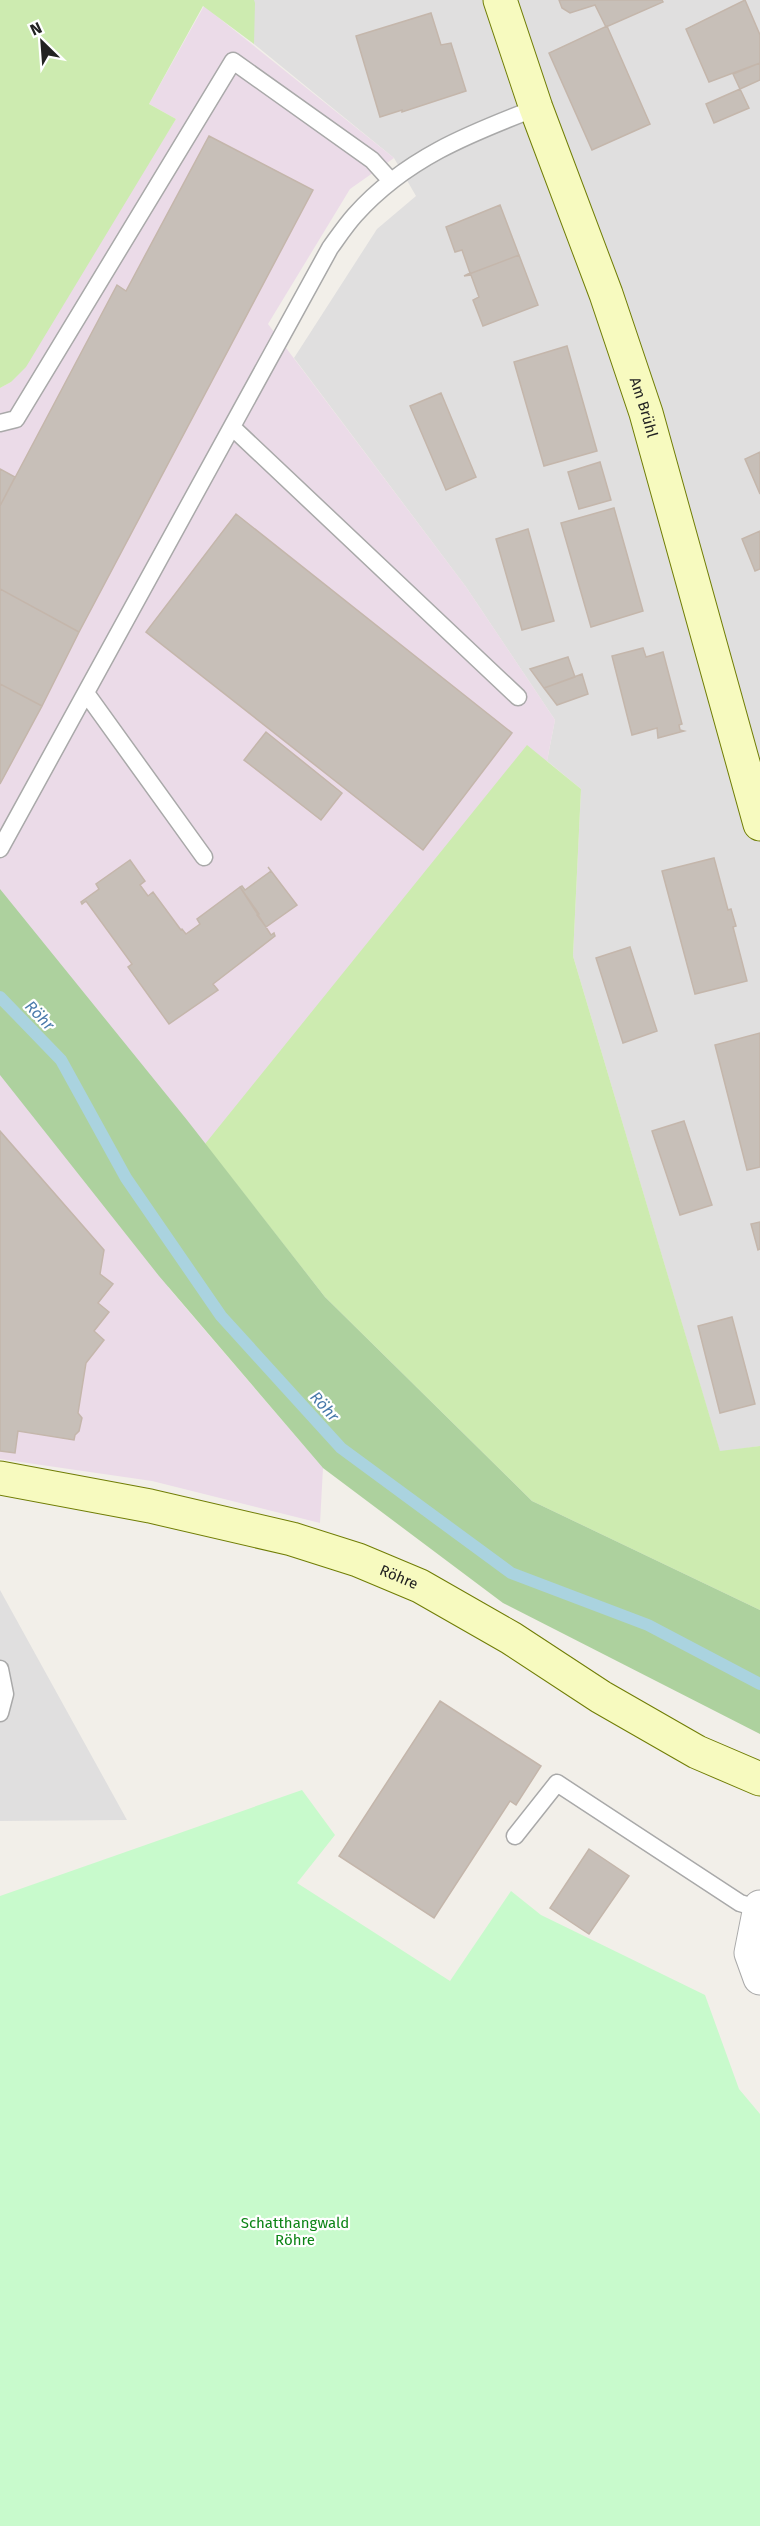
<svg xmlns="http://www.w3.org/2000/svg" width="760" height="2526" font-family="'Fira Sans',sans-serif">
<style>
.residential{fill:#e0dfdf}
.industrial{fill:#ebdbe8}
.grass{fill:#cdebb0}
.forest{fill:#add19e}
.park{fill:#c8facc}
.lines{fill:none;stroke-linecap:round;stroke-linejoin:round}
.stream{stroke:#aad3df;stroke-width:12}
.building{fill:#c7bfb8;stroke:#c4b6ab;stroke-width:1.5}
.lane-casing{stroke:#a9a9a9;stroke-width:19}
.street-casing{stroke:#a9a9a9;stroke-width:35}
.secondary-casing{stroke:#707d05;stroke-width:35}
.lane{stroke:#fff;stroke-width:16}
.street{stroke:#fff;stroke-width:33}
.secondary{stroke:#f7fabf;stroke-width:33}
.labels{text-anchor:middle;stroke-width:4.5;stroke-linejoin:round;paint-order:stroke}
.street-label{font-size:15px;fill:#222;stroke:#fff}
.park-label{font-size:15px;fill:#0c8416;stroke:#fff}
.water-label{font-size:16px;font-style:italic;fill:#4a7aab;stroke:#fff}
</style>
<rect width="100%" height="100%" fill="#f2efe9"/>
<path class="residential" d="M254,0H760V1446L720,1452L573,956L581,789L547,761L555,720L466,587L294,358L377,229L416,196L394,158L254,44Z
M0,1590L127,1820L0,1821Z"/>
<path class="industrial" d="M204,6L394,158L350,189L268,324L466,587L555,720L547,761L168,1287L323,1468L320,1523L152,1481L0,1459V388L11,382L176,119L149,104Z"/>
<path class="grass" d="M0,0H254L255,3L254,44L203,6L149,104L176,119L26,367L11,382L0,388Z
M527,745L581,789L573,956L720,1451L760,1446V1610L532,1501L325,1297L205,1144Z"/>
<path class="forest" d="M0,889L187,1120L325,1297L532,1501L760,1610V1734L503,1603L323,1468L159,1276L0,1075Z"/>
<path class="park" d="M302,1790L335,1835L297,1883L450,1981L511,1891L541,1915L705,1995L739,2089L760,2114V2526H0V1896Z"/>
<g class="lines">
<path class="stream" d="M0,997L61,1060L126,1178L221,1316L341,1448L511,1573L648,1625L760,1684"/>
</g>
<path class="building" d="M559,0H662L663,2L606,27L595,5L570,13L562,8Z
M745,0L760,35V63L709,82L686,29Z
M431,13L441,45L451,43L466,91L402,112V110L380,117L356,36Z
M607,26L650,124L592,150L549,53Z
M760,63V80L740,89L733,74Z
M740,89L749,108L714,123L706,104Z
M209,136L313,190L79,632L0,589V506L117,285L126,291Z
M500,205L519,255L464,276L470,273L462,250L455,252L446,227Z
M519,255L538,305L483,326L473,300L479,297L471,275L464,276Z
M567,346L597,451L544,466L514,362Z
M441,393L476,477L446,490L410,406Z
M760,452V494L745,459Z
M600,462L611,500L579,509L568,472Z
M0,469L15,477L0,506Z
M614,508L643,611L591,627L561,523Z
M236,514L512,733L423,850L146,632Z
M528,529L554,621L522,630L496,539Z
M760,531V569L755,571L742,539Z
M0,589L79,632L42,706L0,684Z
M643,648L646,657L663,652L682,724L679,725L680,730L684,731L658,738L657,728L632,735L612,656Z
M568,657L575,677L544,688L530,669Z
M582,674L588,694L557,705L544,688Z
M0,684L42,706L0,784Z
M266,732L342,793L321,820L244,760Z
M714,858L728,910L731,909L736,926L733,927L747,981L695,994L662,871Z
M130,860L145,881L140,885L148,896L153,892L181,930L182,929L186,934L200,924L197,919L240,887L271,935L274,933L275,936L213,984L218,990L169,1024L128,967L132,964L86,901L82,904L81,902L99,889L96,884Z
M268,867L297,905L266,927L257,915L259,914L240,887L242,886L245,890L271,871Z
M630,947L657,1031L623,1043L596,958Z
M760,1033V1167L747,1170L715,1045Z
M684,1121L712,1205L680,1215L652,1131Z
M0,1131L104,1250L100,1274L113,1284L98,1303L109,1312L94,1331L104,1340L86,1363L78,1413L82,1418L79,1431L75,1435L74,1440L18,1431L15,1453L0,1451Z
M760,1222V1249L758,1250L751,1224Z
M732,1317L755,1404L720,1413L698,1326Z
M440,1701L541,1766L516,1805L510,1801L434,1918L339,1856Z
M589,1849L629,1876L589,1934L550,1908Z"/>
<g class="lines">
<g class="lane-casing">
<path id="lane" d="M0,423L16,419L233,61L372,160L391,181
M232,427L518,697
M86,693L204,857
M0,849L330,248C338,237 346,225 355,215C405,159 468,134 536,108
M0,1669L5,1694L0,1713
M515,1836L557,1783L740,1903L760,1909"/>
</g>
<g class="street-casing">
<path id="street" d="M760,1907L751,1953L760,1978"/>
</g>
<g class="secondary-casing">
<g id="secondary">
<path id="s1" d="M500,0L536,108L606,294L646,413L760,824"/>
<path id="s2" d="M0,1478L150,1506L292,1539L358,1560L420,1586L511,1638L601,1697L697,1752L760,1779"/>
</g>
</g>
<use href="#lane" class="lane"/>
<use href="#street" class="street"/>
<use href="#secondary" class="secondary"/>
</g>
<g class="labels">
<g class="street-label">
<text dy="5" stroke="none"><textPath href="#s1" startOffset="432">Am Brühl</textPath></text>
<text dy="5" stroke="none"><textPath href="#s2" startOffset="412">Röhre</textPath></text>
</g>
<g class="park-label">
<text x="295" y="2228">Schatthangwald<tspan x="295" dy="17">Röhre</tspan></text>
</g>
<g class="water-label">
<text transform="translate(40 1015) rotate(46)" y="6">Röhr</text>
<text transform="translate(325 1406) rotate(48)" y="6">Röhr</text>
</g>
</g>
<g transform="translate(42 42) rotate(335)" stroke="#ffffff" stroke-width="4.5" paint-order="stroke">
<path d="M0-4.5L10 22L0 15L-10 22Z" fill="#222222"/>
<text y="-9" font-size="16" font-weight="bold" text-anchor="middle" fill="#222222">N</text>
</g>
</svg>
